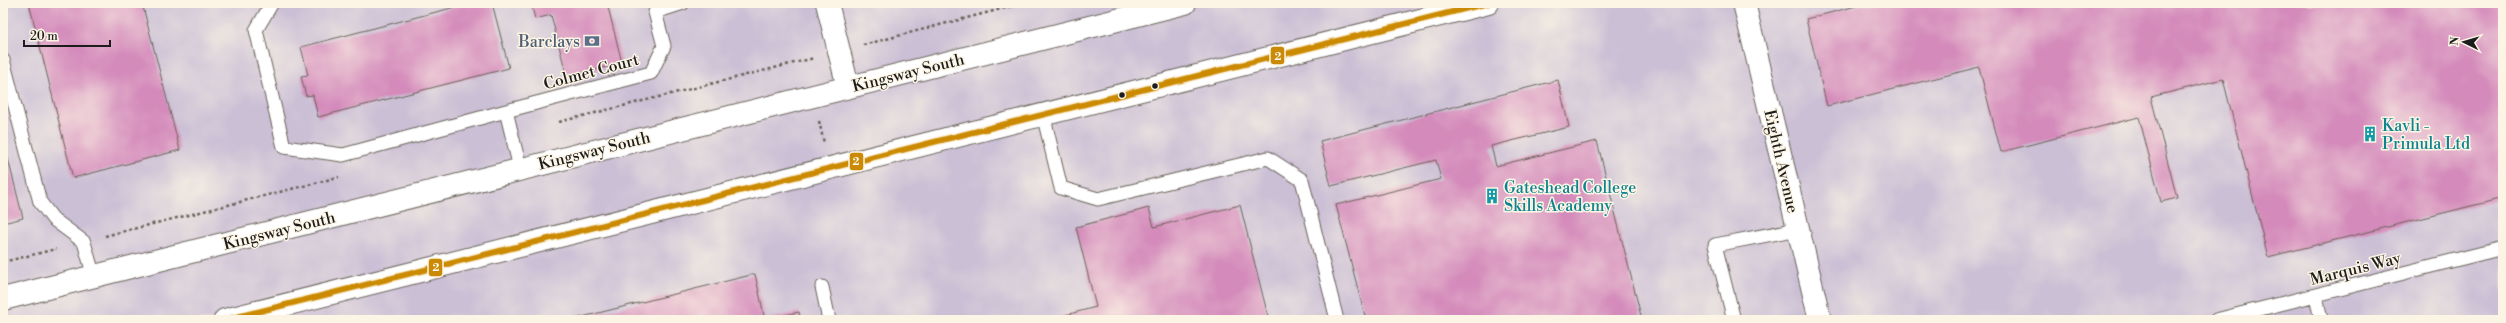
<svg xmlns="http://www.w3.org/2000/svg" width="2506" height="323" font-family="'Libre Bodoni',serif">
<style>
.industrial{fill:#cbbfd5}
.building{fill:#d48bbb}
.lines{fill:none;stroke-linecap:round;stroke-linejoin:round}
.lane-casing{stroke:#686259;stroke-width:15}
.street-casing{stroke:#686259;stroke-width:24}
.secondary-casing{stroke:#686259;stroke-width:24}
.path{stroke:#686259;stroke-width:2.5;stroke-dasharray:3 3;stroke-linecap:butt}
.lane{stroke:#fff;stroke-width:13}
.street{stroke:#fff;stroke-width:22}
.secondary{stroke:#fff;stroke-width:22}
.bus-1-casing{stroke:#fcf5e5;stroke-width:9}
.bus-1{stroke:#cb8a06;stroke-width:6}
.bus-dot{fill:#1c1c1c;stroke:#fcf5e5;stroke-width:1.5}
.labels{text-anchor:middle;stroke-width:3;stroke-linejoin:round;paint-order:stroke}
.service-label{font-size:16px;fill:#4e5e75;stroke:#fcf5e5;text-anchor:end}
.street-label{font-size:16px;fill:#1c1c1c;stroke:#fcf5e5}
.culture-label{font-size:16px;fill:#0d838f;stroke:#fcf5e5;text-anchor:start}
.line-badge{stroke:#fcf5e5;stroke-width:1.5}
.badge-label{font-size:11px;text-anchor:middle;font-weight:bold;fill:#fff}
</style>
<rect width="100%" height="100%" fill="#fcf5e5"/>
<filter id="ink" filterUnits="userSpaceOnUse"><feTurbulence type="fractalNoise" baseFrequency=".025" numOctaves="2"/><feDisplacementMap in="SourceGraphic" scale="8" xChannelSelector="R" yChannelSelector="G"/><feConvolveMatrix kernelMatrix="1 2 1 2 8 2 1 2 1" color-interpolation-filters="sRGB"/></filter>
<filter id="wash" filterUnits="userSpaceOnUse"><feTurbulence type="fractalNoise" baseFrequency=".012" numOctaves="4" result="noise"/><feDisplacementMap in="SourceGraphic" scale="16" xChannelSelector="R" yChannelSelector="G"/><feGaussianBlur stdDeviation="0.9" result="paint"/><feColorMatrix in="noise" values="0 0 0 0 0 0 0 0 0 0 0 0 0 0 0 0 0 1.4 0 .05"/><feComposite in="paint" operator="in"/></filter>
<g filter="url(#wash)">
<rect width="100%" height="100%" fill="#f4e4c9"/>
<path class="industrial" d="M3,3H2503V320H3Z"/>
<g id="blocks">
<path class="building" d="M29,3H142L180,150L73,178Z
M471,3H492L509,68L318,117L313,95L306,96L301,76L308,75L301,47Z
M531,3H607L622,63L567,77L551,15L535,19Z
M1868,3H2503V198L2268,257L2223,79L2151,97L2177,198L2161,202L2139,117L2001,152L1979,67L1827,106L1806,19Z
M1558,80L1569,127L1491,146L1496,166L1597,141L1642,320H1366L1336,205L1441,179L1436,160L1331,186L1320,141Z
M3,139L23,218L3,223Z
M1240,205L1269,320H1047L1096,307L1076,227L1149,208L1154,227Z
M755,274L765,320H574V319Z
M799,312L801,320H768V319Z"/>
</g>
</g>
<g filter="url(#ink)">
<use href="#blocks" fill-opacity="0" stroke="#686259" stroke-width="1"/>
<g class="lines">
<g class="lane-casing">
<path id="lane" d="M272,3L256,30L284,147L343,155L506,111
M3,60L40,202L53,219L84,242L94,277
M1043,114L1061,188L1098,199L1268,158L1302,180L1337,320
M520,168L506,111L651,73L664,46L655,12L683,3
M822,287L829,320
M2316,295L2321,320
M1734,320L1715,245L1798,229
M2216,320L2503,248"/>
</g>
<g class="street-casing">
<path id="street" d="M827,3L848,87
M1744,3L1820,320"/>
</g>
<g class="secondary-casing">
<path id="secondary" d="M3,299L1185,3
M225,320L1488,3"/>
</g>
<path class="path" d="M863,45L1024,3
M819,121L824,143
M559,122L814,58
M105,236L339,177
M3,262L56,249"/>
<use href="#lane" class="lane"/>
<use href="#street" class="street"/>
<use href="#secondary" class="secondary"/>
<g class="bus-1-casing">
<path id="bus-1" d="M225,320L1488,3"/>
</g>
<use href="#bus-1" class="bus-1"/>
</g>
</g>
<defs>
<g id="bank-bare" transform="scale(1.2)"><path d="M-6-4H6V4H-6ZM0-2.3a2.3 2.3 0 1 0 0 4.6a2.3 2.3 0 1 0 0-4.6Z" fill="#5c6f8a" stroke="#fcf5e5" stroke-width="2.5" paint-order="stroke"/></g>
<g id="building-bare" transform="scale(1.2)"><path d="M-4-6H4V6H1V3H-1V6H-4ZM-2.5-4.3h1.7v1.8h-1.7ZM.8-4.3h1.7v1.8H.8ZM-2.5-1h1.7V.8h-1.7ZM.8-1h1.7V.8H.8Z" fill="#0f9aa8" stroke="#fcf5e5" stroke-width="2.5" paint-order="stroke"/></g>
</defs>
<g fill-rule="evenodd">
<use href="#bank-bare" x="592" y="41"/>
<use href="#building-bare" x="2370" y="134"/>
<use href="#building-bare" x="1492" y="196"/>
</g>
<g class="bus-dot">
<circle cx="1155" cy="86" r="3.5"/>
<circle cx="1122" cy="95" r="3.5"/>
</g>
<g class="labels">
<g class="service-label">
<text x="580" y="47">Barclays</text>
</g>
<g class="street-label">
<text transform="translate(591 71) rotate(-15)" y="6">Colmet Court</text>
<text transform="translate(908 72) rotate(-14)" y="6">Kingsway South</text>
<text transform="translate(594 150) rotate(-14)" y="6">Kingsway South</text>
<text transform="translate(1782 161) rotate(77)" y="6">Eighth Avenue</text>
<text transform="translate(279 230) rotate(-14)" y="6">Kingsway South</text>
<text transform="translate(2355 268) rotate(-14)" y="6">Marquis Way</text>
</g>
<g class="culture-label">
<text x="2382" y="131">Kavli -<tspan x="2382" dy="18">Primula Ltd</tspan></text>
<text x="1504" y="193">Gateshead College<tspan x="1504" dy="18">Skills Academy</tspan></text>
</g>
</g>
<g class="line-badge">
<rect x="1270" y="46" width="15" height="19" rx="4" fill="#cb8a06"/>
<rect x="849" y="152" width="15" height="19" rx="4" fill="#cb8a06"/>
<rect x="428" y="258" width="15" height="19" rx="4" fill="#cb8a06"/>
</g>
<g class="badge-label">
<text x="1278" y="60">2</text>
<text x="856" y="165">2</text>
<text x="436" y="271">2</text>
</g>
<rect width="2506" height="323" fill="none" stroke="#fcf5e5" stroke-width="16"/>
<g transform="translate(2464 42) rotate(275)" stroke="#fcf5e5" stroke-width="3" paint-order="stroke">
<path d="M0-3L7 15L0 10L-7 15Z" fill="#1c1c1c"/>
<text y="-6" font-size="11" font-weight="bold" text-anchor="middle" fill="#1c1c1c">N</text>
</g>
<path d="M24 40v6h86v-6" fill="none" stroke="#1c1c1c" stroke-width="2"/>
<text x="30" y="40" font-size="12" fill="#1c1c1c" stroke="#fcf5e5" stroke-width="3" paint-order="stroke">20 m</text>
</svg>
